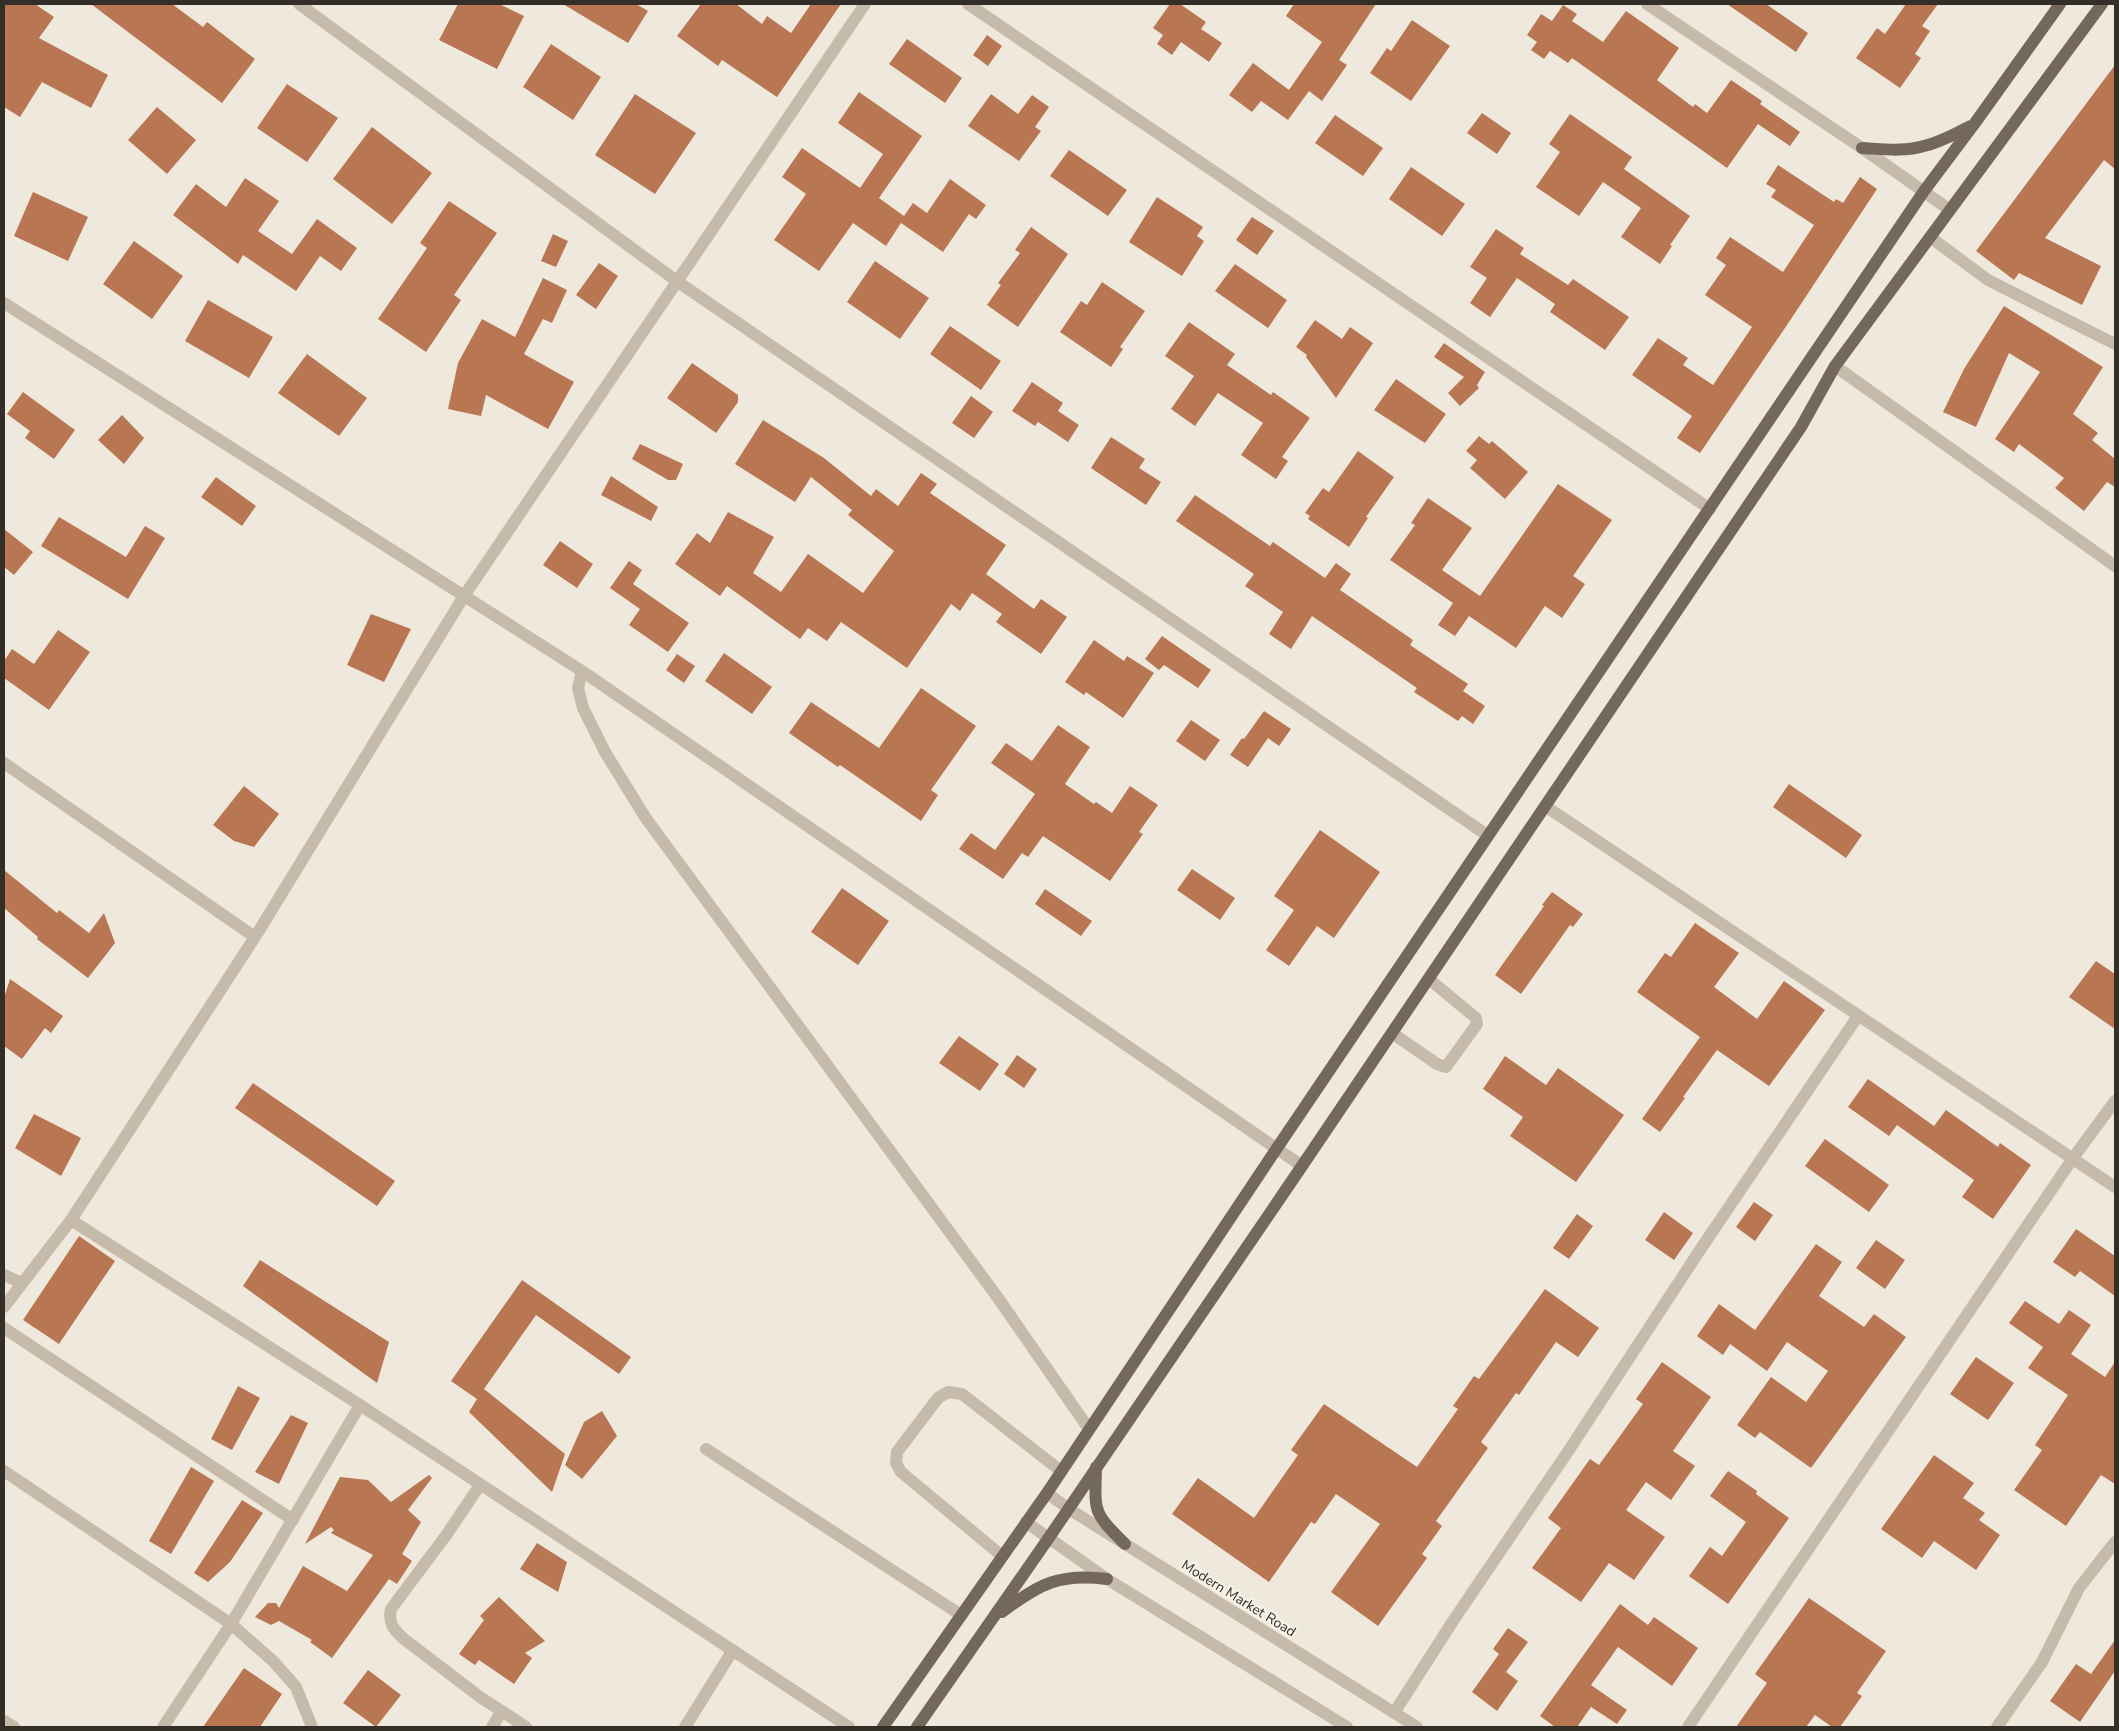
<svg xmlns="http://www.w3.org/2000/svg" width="2119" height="1731" font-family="'Nunito Sans',sans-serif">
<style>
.building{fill:#b87752}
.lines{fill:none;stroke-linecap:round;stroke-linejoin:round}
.service{stroke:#c6baaa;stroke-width:12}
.minor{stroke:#c6baaa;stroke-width:12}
.tertiary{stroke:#c6baaa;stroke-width:12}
.primary{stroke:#74675b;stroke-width:12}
.labels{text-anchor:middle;stroke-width:4.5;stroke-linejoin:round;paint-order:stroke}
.street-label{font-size:14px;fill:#342e29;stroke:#f7f2e8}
</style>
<rect width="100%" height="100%" fill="#efe9dd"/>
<path class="building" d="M4,4H35L54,17L39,38L108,75L91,108L42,82L20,117L4,107Z
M91,4H172L203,27L207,22L255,59L222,103Z
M458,4H499L524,16L497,69L439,40Z
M563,4H636L648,11L628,43Z
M701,4H736L762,24L767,16L791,33L811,4H841L777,97L722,60L718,66L677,36Z
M1170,4H1180L1206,22L1201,29L1222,43L1209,62L1181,42L1172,55L1157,44L1163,35L1153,28Z
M1294,4H1376L1339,60L1347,65L1322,101L1309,91L1288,120L1261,101L1252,112L1229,95L1253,63L1289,90L1322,42L1286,16Z
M1727,4H1766L1808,33L1796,52Z
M1906,4H1938L1922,26L1930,31L1915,54L1921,58L1900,88L1856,58L1877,28L1885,34Z
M1563,5L1577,14L1572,21L1603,42L1626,11L1679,48L1657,80L1693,107L1695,104L1707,113L1731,80L1762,101L1760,104L1800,132L1790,146L1758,124L1727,168L1572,58L1568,63L1550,51L1544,59L1531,50L1537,42L1527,35L1541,14L1552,21Z
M1412,20L1450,46L1411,101L1370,73L1387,48L1391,51Z
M987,35L1002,46L988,66L973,55Z
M907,39L962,78L945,103L889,64Z
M551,44L601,77L573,120L523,87Z
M2115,65V169L2104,160L2045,238L2101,266L2082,305L2019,273L2014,280L1976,251Z
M287,84L338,118L307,162L257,128Z
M859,92L922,136L879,198L904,216L913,203L927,213L950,179L986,205L976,219L969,214L943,252L901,223L886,246L853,223L819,271L774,240L806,194L782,177L802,148L860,188L883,154L838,123Z
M635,94L696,133L655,194L595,155Z
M991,94L1018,114L1032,95L1049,107L1035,127L1041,131L1019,161L968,126Z
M157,107L196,140L167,174L128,140Z
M1482,113L1511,133L1497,154L1467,133Z
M1570,114L1632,157L1624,169L1690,216L1670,245L1672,246L1660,264L1621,237L1641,208L1603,182L1579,216L1536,187L1560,152L1549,144Z
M1335,115L1383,148L1363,176L1315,143Z
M372,127L432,173L392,224L333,179Z
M1069,150L1127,190L1108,216L1050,176Z
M1778,165L1834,202L1836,199L1843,203L1860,177L1877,189L1791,319L1700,453L1677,438L1692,416L1632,375L1658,338L1688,358L1683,365L1713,385L1752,327L1705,295L1726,265L1716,258L1730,237L1783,272L1814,225L1771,197L1776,190L1766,184Z
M1411,167L1465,204L1442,236L1389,199Z
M245,178L279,201L258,231L292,254L317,219L357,248L341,271L320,256L296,291L243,255L238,264L173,215L196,184L226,207Z
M33,192L88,217L68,261L14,236Z
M1157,197L1203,227L1197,236L1204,241L1182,276L1129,242Z
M449,201L497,233L454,295L461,300L426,352L378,319L427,248L420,243Z
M1252,217L1274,231L1257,255L1236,240Z
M1031,227L1068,254L1018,327L987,305L1001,285L998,283L1020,253L1015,250Z
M1496,229L1524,248L1520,254L1568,285L1573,279L1629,317L1605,350L1550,312L1555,304L1517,278L1490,317L1470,303L1487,278L1470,267Z
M553,234L568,241L556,267L541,261Z
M134,241L183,276L152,319L103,284Z
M875,261L929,298L900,339L847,302Z
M599,263L618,276L596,309L576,295Z
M1235,264L1287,300L1268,328L1215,291Z
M543,278L567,290L552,323L543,319L524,354L574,382L548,429L486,395L481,416L448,409L458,363L482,319L515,337Z
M1102,282L1145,311L1120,347L1123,349L1111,367L1060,332L1081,301L1087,305Z
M208,300L273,337L249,378L185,341Z
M2004,306L2103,367L2073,414L2098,433L2092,440L2115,459V487L2107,482L2084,511L2055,488L2064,478L2019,444L2014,452L1995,439L2040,372L2009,353L1976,427L1943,412L1964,369Z
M1315,320L1342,339L1350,327L1373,343L1336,398L1306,357L1307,355L1296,347Z
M1189,322L1235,354L1227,365L1271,395L1273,392L1310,418L1282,457L1288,461L1276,479L1241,455L1263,423L1218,393L1195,426L1171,409L1194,376L1165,356Z
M950,326L1001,361L981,390L930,354Z
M1444,343L1485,372L1477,385L1479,388L1460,406L1448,393L1464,377L1434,357Z
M307,354L367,398L339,436L278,393Z
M692,363L738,395V402L716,433L667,398Z
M1396,379L1446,414L1425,443L1374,410Z
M1032,382L1063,403L1058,411L1079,425L1068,442L1038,422L1035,426L1012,411Z
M23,392L75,430L54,459L25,438L30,431L7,414Z
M971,396L993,412L974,438L952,423Z
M122,415L144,438L124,464L98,440Z
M763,420L824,458L871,496L876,489L898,506L921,473L937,484L930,493L1006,545L986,574L1034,609L1041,599L1067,617L1041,654L996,622L1002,614L972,593L960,611L951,604L907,668L841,622L827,641L808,628L800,639L727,586L720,596L675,564L697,533L710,543L728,512L774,537L753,573L781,592L808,554L863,593L894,551L848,515L852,510L811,477L795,502L735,464Z
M1479,436L1489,444L1492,441L1528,472L1505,499L1470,468L1477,460L1466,451Z
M1111,437L1145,459L1139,468L1161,482L1146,505L1091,468Z
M640,444L683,464L676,480H668L632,459Z
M1358,451L1394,477L1366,517L1368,518L1349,547L1308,519L1310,516L1305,513L1323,488L1329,492Z
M611,476L658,507L651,521L601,495Z
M216,477L256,506L242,526L201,497Z
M1558,484L1612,520L1573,576L1585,584L1562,618L1545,606L1516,648L1469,616L1455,636L1438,625L1453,603L1390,560L1415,525L1411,523L1428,498L1472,528L1442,570L1480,596Z
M1195,495L1270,546L1273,542L1325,578L1336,563L1351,574L1340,590L1413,640L1410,645L1468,684L1463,691L1485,706L1473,724L1462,716L1458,721L1414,692L1417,688L1312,616L1291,649L1269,634L1283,612L1245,586L1254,574L1176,521Z
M59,517L126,557L145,526L165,538L128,599L41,546Z
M4,529L33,552L14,575L4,567Z
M560,541L593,564L577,588L543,565Z
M629,561L642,570L633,584L689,623L668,652L629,625L640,609L610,588Z
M371,614L411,629L384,682L347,665Z
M58,630L90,652L49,710L4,678V661L12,649L34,664Z
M1162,636L1211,670L1198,688L1164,665L1159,670L1145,659Z
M1094,640L1124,661L1127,656L1154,673L1123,718L1086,692L1084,695L1065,682Z
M724,653L772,687L752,714L705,681Z
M677,654L695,666L684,683L666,670Z
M921,688L976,726L931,790L938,795L921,821L840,765L838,767L789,733L811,702L879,748Z
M1264,711L1291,729L1279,746L1268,738L1248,767L1230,755L1242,738L1244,739Z
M1191,720L1220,740L1205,761L1176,741Z
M1058,725L1090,747L1065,784L1094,804L1096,802L1112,813L1130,786L1158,805L1139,832L1143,834L1110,881L1043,836L1028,857L1022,853L1003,879L959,849L971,833L995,850L1035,794L991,763L1006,743L1032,761Z
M1789,784L1862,835L1846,858L1773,807Z
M244,786L279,814L254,847L234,841L213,825Z
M1320,830L1380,872L1334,938L1317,926L1289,966L1266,950L1294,910L1274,896Z
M1192,869L1235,898L1220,920L1177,890Z
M4,870L57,913L59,910L89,933L104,913L115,943L88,978L37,939L38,937L4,908Z
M842,888L889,921L858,965L811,932Z
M1045,889L1092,921L1081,936L1035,904Z
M1552,892L1583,914L1573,927L1570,925L1521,994L1495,975L1544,906L1542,905Z
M1695,923L1739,953L1714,987L1757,1019L1784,981L1825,1010L1769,1086L1717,1050L1683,1097L1685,1098L1660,1132L1642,1119L1700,1037L1637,992L1665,953L1671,957Z
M2096,961L2115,974V1029L2069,997Z
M10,979L63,1016L51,1033L45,1028L22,1059L4,1046V998Z
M959,1036L999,1064L980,1091L939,1063Z
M1017,1055L1037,1069L1024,1088L1004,1074Z
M1505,1056L1546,1085L1558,1068L1624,1115L1576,1182L1510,1136L1523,1117L1483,1089Z
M1868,1079L1934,1126L1946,1110L1998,1147L2000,1143L2031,1165L1993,1219L1962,1197L1974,1180L1897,1125L1889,1136L1848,1107Z
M253,1083L395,1181L377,1206L235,1108Z
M34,1114L81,1138L61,1176L15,1148Z
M1825,1139L1889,1185L1869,1212L1805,1166Z
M1754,1202L1773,1215L1755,1241L1736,1227Z
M1664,1212L1693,1233L1674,1260L1645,1240Z
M1577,1214L1593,1226L1569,1259L1553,1248Z
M2076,1229L2115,1256V1296L2080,1271L2075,1277L2053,1262Z
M79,1236L115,1261L59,1344L23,1320Z
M1876,1240L1905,1260L1885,1289L1856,1268Z
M1816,1244L1842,1262L1819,1296L1864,1327L1874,1314L1906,1337L1811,1468L1760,1432L1755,1438L1737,1425L1771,1377L1806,1402L1828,1371L1787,1342L1767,1371L1730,1344L1723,1355L1697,1336L1719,1304L1755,1330Z
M260,1260L389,1342L377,1383L243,1286Z
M522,1280L631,1357L619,1374L536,1315L484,1389L565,1454L552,1492L469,1412L477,1399L451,1381Z
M1545,1289L1599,1328L1578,1357L1556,1342L1519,1395L1516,1393L1481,1442L1488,1448L1436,1521L1442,1526L1422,1554L1427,1558L1378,1626L1331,1592L1380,1524L1336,1494L1315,1524L1311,1522L1269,1582L1172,1514L1198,1478L1254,1518L1298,1455L1291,1450L1324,1404L1417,1467L1458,1409L1453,1406L1474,1376L1479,1379Z
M2025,1301L2059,1324L2069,1310L2091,1325L2071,1354L2105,1377L2115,1362V1484L2101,1475L2066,1526L2014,1490L2042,1450L2035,1445L2068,1395L2028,1368L2043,1347L2009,1323Z
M1976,1357L2014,1383L1988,1420L1950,1394Z
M1662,1362L1711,1397L1673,1451L1695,1466L1671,1500L1646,1482L1626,1510L1665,1537L1634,1580L1609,1563L1581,1602L1532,1568L1561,1528L1548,1518L1590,1459L1599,1465L1643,1404L1636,1399Z
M238,1386L260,1398L232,1450L211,1439Z
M602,1411L617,1436L582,1479L565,1465L584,1422Z
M291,1415L308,1423L279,1484L255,1472Z
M1934,1455L1974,1483L1963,1498L1985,1513L1979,1520L2000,1535L1976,1570L1934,1541L1922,1558L1881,1529Z
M191,1467L214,1481L171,1554L149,1541Z
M1728,1471L1757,1491L1756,1494L1789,1518L1728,1604L1689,1576L1710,1547L1722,1556L1746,1522L1710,1496Z
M429,1475L432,1478L408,1510L421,1522L402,1554L412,1561L397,1584L389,1579L332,1658L310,1642L312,1640L279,1621L271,1625L255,1617L268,1603H276L279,1608L303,1566L347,1591L373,1555L331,1533L334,1530L331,1527L305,1544L340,1477L368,1480L391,1502Z
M242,1500L263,1513L230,1562L208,1582L194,1573Z
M537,1543L567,1562L558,1592L520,1569Z
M499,1597L545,1641L525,1653L532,1658L514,1684L479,1660L475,1665L459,1654L484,1620L480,1616Z
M1809,1598L1886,1651L1857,1693L1862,1696L1840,1727H1832L1815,1715L1806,1727H1736L1767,1683L1755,1674Z
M1620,1604L1648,1625L1654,1617L1698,1648L1672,1686L1618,1647L1591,1685L1627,1710L1617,1724L1591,1707L1577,1727H1555L1540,1716Z
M1508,1628L1528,1642L1506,1672L1518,1681L1497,1711L1472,1692L1499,1654L1493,1649Z
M2115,1640V1671L2080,1722L2050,1701L2076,1664L2091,1674Z
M244,1668L282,1694L260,1727H203Z
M368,1670L401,1695L376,1727L343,1703Z"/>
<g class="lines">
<path class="service" d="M1392,1033L1437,1064L1446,1067L1477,1024L1476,1018L1429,979
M1002,1556L901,1472L896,1463L897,1452L938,1398L948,1392L962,1394L1061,1471"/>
<path class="minor" d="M299,4L678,282L1487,835
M968,4L1710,509
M1930,237L1988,280L2115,344
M4,303L582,671L1302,1166
M1835,366L2115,566
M582,671L578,688L583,708L605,752L645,817L998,1298L1089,1429
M4,763L255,937
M1545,806L2115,1187
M71,1220L360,1405L849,1727
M4,1275L22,1283
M4,1307L71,1220L255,937L464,596L865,4
M4,1328L293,1520
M706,1449L961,1615
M4,1471L231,1624L273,1661L296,1687L312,1727
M480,1485L447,1534L391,1609C388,1623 393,1629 404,1639L480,1697L526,1727
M1394,1713L1453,1621L1567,1453L1700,1250L1858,1016
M4,1721L14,1727
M163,1727L231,1624L360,1405
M492,1727L502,1711
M685,1727L733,1650
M1688,1727L2073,1158L2115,1101
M1997,1727L2042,1662L2079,1588L2115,1542"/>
<path class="tertiary" d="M1647,4L1862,148L1950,210
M1047,1493L1069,1509L1417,1727
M1026,1522L1107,1579L1347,1727"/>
<path class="primary" d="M1862,148C1882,149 1905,152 1924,146C1941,142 1956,133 1971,126
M1096,1467C1095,1513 1092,1511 1125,1544
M1002,1612C1039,1584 1059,1573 1107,1579
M883,1727L1047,1493L1277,1148L1924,191L1975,123L2060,4
M917,1727L1048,1539L1302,1166L1801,427L1835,366L2102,4"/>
</g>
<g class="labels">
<g class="street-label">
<text transform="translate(1239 1598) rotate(32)" y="5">Modern Market Road</text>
</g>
</g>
<rect width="2119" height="1731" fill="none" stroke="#342e29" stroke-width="10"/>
</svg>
